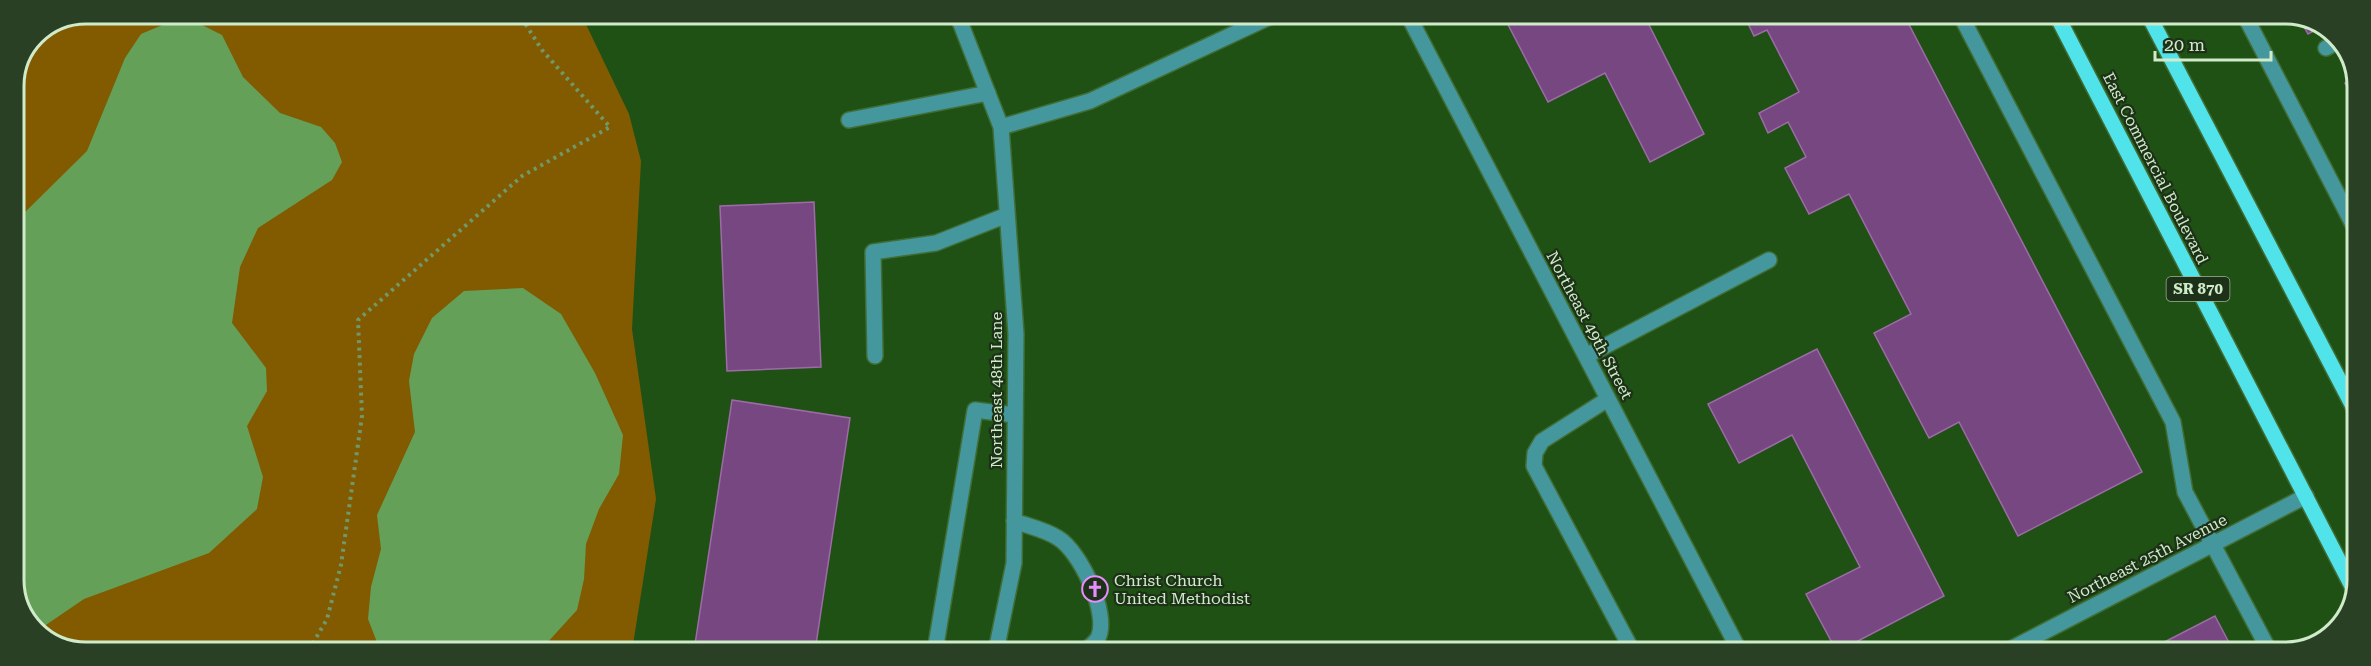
<svg xmlns="http://www.w3.org/2000/svg" width="2371" height="666" font-family="'Roboto Serif',serif">
<style>
.green{fill:#825b00}
.water{fill:#65a058}
.building{fill:#774781;stroke:#9d6ba8;stroke-width:1.5}
.lines{fill:none;stroke-linecap:round;stroke-linejoin:round}
.minor-casing{stroke:#406d35;stroke-width:18}
.major-casing{stroke:#406d35;stroke-width:18}
.path{stroke:#719868;stroke-width:4;stroke-dasharray:3 4.5;stroke-linecap:butt}
.minor{stroke:#44979c;stroke-width:15}
.major{stroke:#51e3ea;stroke-width:15}
.labels{text-anchor:middle;stroke-width:4.5;stroke-linejoin:round;paint-order:stroke}
.shield{fill:#1c3117;stroke:#9ab394;stroke-width:1.5}
.shield-label{font-size:15px;font-weight:bold;fill:#d0ebca}
.street-label{font-size:16px;fill:#d0ebca;stroke:#1c3117}
.poi-label{font-size:16px;fill:#d0ebca;stroke:#1c3117;text-anchor:start}
.rim{fill:none;stroke:#d0ebca;stroke-width:3}
</style>
<rect width="100%" height="100%" fill="#205114"/>
<path class="green" d="M86,14H581L629,114L641,161L632,329L656,499L632,651L67,650L31,628L14,585V85L35,34Z"/>
<path class="water" d="M184,16L222,35L243,77L280,113L321,127L335,143L342,162L332,180L258,228L240,267L232,323L266,368L267,391L247,426L263,477L257,509L209,553L84,599L37,631L31,628L14,585V223L87,151L125,58L141,34Z
M523,288L561,314L595,373L623,435L619,474L599,509L586,544L584,579L577,610L546,644L534,651L380,650L368,619L371,587L381,549L377,515L415,432L409,381L414,354L432,318L464,291Z"/>
<path class="building" d="M1503,15H1644L1704,134L1650,162L1605,73L1548,102Z
M1744,15H1904L2142,472L2018,536L1959,422L1929,438L1874,333L1911,314L1849,194L1809,214L1785,168L1806,157L1788,122L1768,133L1759,113L1799,92L1767,30L1754,36Z
M2298,16H2304L2321,27L2308,34Z
M2356,78L2357,81V106L2345,83Z
M814,202L821,367L727,371L720,206Z
M1817,349L1944,596L1837,652L1806,594L1860,567L1792,435L1739,463L1708,404Z
M732,400L850,418L815,651H694Z
M2215,616L2234,652H2145Z"/>
<g class="lines">
<g class="minor-casing">
<path id="minor" d="M957,14L1001,127L1016,334L1014,563L996,651
M1408,15L1740,652
M1961,16L2173,422L2185,492L2270,652
M2245,16L2357,232
M2326,48L2341,40
M849,120L988,93
M1001,127L1090,101L1274,15
M875,356L873,252L936,243L1007,215
M1586,356L1769,260
M1608,399L1542,441L1535,453L1534,466L1633,652
M1014,521C1028,526 1046,530 1058,538C1080,551 1110,614 1098,638C1095,643 1088,648 1085,651
M935,651L975,410L1015,415
M2005,652L2306,496"/>
</g>
<g class="major-casing">
<path id="major" d="M2057,16L2355,592
M2149,16L2356,412"/>
</g>
<path class="path" d="M309,650L327,619L341,565L362,416L358,320L522,176L610,127L542,50L519,14"/>
<use href="#minor" class="minor"/>
<use href="#major" class="major"/>
</g>
<defs>
<g id="church-ring" transform="scale(1.35)"><circle r="9.5" fill="#1c3117" stroke="#e98dfe" stroke-width="1.5"/><path d="M-1.2-6h2.4v3.5h3.3v2.4h-3.3V6h-2.4V-.1h-3.3v-2.4h3.3Z" fill="#e98dfe"/></g>
</defs>
<g fill-rule="evenodd">
<use href="#church-ring" x="1095" y="589"/>
</g>
<g class="labels">
<rect class="shield" x="2166.5" y="277" width="63" height="24" rx="4.5"/>
<g class="shield-label">
<text x="2198" y="294">SR 870</text>
</g>
<g class="street-label">
<text transform="translate(2156 168) rotate(63)" y="6">East Commercial Boulevard</text>
<text transform="translate(1590 325) rotate(62)" y="6">Northeast 49th Street</text>
<text transform="translate(996 390) rotate(-90)" y="6">Northeast 48th Lane</text>
<text transform="translate(2147 558) rotate(-27)" y="6">Northeast 25th Avenue</text>
</g>
<g class="poi-label">
<text x="1114" y="586">Christ Church<tspan x="1114" dy="18">United Methodist</tspan></text>
</g>
</g>
<path d="M0 0H2371V666H0ZM86 24H2285A62 62 0 0 1 2347 86V580A62 62 0 0 1 2285 642H86A62 62 0 0 1 24 580V86A62 62 0 0 1 86 24Z" fill="#2a4025" fill-rule="evenodd"/>
<path class="rim" d="M86 24H2285A62 62 0 0 1 2347 86V580A62 62 0 0 1 2285 642H86A62 62 0 0 1 24 580V86A62 62 0 0 1 86 24Z"/>
<path d="M2155 51v9h116v-9" fill="none" stroke="#d0ebca" stroke-width="3"/>
<text x="2164" y="51" font-size="18" fill="#d0ebca" stroke="#1c3117" stroke-width="4.5" paint-order="stroke">20 m</text>
</svg>
